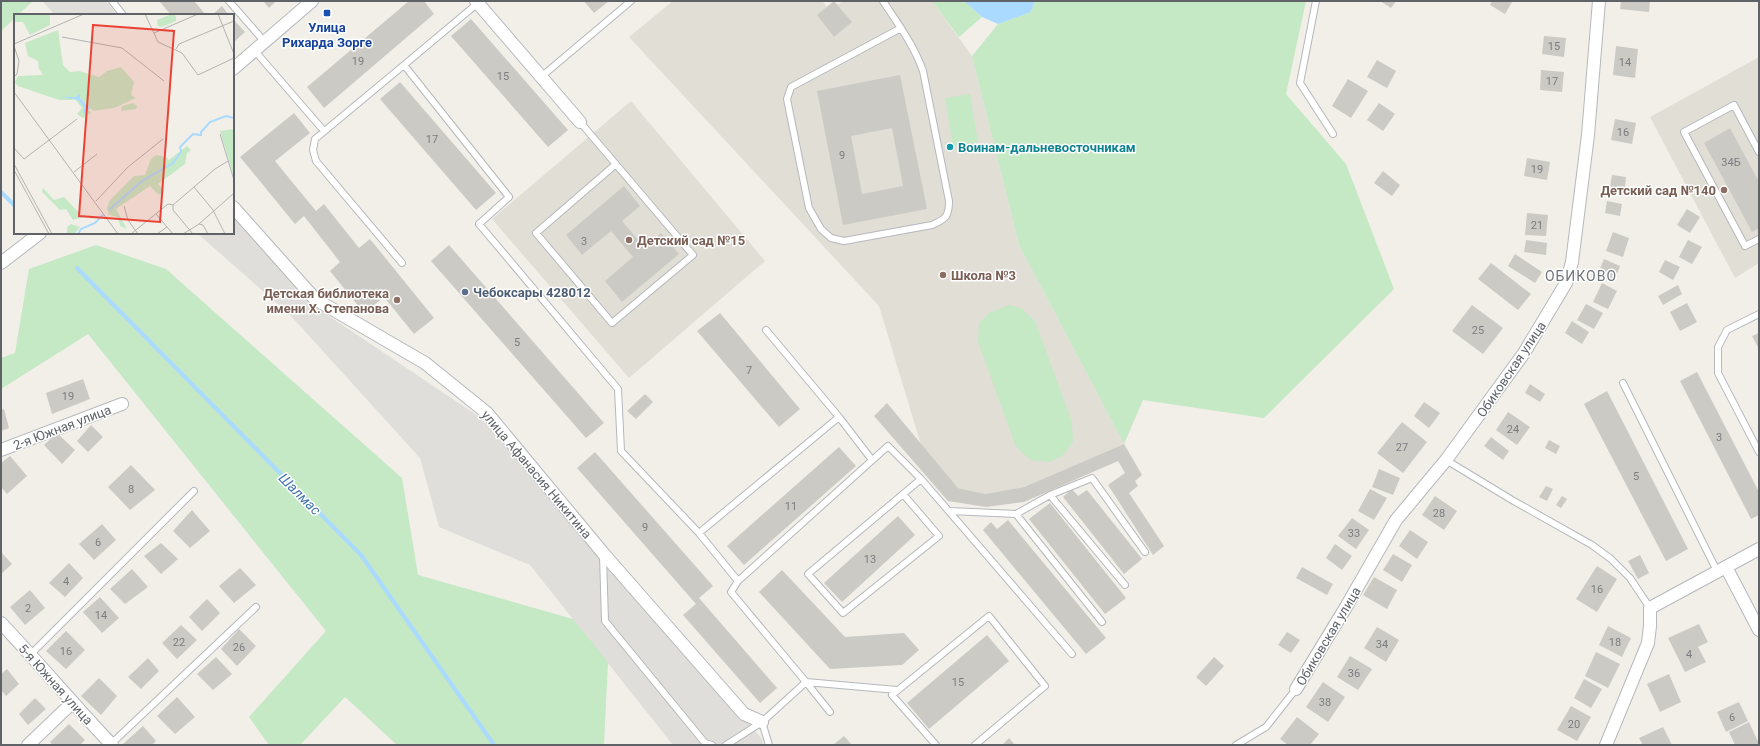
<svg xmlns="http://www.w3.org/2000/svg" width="1760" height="746" font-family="Roboto,sans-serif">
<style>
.industrial{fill:#e0deda}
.education{fill:#e1ded6}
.green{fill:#c5e8c5}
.water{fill:#aadaff}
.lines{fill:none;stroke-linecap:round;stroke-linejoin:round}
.stream{stroke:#aadaff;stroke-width:4}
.building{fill:#cccac5;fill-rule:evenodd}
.service-casing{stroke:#b5b8bc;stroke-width:8}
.minor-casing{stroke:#b5b8bc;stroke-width:14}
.service{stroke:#fff;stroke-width:6}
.minor{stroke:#fff;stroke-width:12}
.transit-dot{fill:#1a4fb4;stroke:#fff;stroke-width:1.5}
.culture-dot{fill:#0f9aa8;stroke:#fff;stroke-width:1.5}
.education-dot{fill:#8d6e63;stroke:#fff;stroke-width:1.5}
.service-dot{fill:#5c6f8a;stroke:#fff;stroke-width:1.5}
.labels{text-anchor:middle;stroke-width:3;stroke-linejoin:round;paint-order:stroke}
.number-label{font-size:11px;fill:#7a7d7f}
.transit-label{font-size:13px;font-weight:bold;fill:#164399;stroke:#fff}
.culture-label{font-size:13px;font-weight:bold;fill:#0d838f;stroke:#fff;text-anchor:start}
.education-label{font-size:13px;font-weight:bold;fill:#785e54;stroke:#fff;text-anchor:end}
.service-label{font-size:13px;font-weight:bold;fill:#4e5e75;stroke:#fff;text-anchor:start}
.street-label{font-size:13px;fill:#5f6368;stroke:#fff}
.neighbourhood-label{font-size:14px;letter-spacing:1px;fill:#70757a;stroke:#fff}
.water-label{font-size:14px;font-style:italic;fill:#4174aa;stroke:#fff}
.inset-river{fill:none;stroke:#aadaff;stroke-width:2}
.inset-road{fill:none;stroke:#b3b3b1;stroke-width:1}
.view{fill:#ea4335;fill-opacity:0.15;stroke:#ea4335;stroke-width:2}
.inset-edge{fill:none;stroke:#5f6368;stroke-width:2}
</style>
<rect width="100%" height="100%" fill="#f1efe8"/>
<path class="industrial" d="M42,1H106L117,15H55Z
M233,206L308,302L481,418L762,739L763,745H673L530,565L439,527L420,458L291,316L197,233H233Z"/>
<path class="education" d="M673,1H822L829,9L844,1H932L972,56L1019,245L1124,444L1024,487L985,494L958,488L921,445L879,306L629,37Z
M1759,57V263L1735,278L1650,117Z
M631,101L765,261L629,378L492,219Z"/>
<path class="green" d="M1,1H33L18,15H15V18L1,31Z
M932,1H964L982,17L959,37Z
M1035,1H1306L1286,94L1346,164L1394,289L1264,418L1143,400L1124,444L1019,245L972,56L998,24L1031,12Z
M970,94L978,142L953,146L945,98Z
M96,245L166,269L402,478L418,575L573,619L608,662L604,745H397L345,697L300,745H269L249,717L326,631L88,334L1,389V358L15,353L29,269Z
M1009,305L1021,308L1035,321L1072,422L1073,442L1062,456L1049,462L1031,460L1016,447L978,342L979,323L989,313Z"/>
<path class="water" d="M964,1H1035L1031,12L998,24L982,17Z"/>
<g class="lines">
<path class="stream" d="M1,192L15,206
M77,268L361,555L494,745"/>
</g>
<path class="building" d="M162,1H194L206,15H171L160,2Z
M263,1H276L269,8Z
M409,1H424L434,14L324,108L307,87Z
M584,1H609L594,13Z
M834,1L852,22L834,37L817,15Z
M1380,1H1396L1391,8Z
M1492,1H1512V2L1505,14L1490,5Z
M1621,1H1650L1649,12L1620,9Z
M222,6L229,15H212Z
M233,19L245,32L233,43Z
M471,19L568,130L548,147L451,36Z
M1544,36L1566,38L1564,57L1542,54Z
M1616,46L1638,49L1635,78L1613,75Z
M1377,60L1396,71L1387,88L1367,77Z
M1541,70L1564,72L1562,92L1540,90Z
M900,75L927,209L843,225L817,91ZM892,128L903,186L862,194L851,136Z
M1348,79L1368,91L1351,118L1332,106Z
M400,82L496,193L476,210L380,99Z
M1379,103L1395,114L1383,131L1367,120Z
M294,113L310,133L275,161L316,211L324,204L359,248L370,239L434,318L414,334L384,297L364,313L330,271L340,262L304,216L295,224L240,157Z
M1615,119L1636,123L1632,144L1611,140Z
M1730,128L1759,182V228L1752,232L1704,143Z
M1527,158L1550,162L1547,180L1524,176Z
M1383,171L1400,185L1392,196L1374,183Z
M1612,175L1626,177L1624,195L1609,193Z
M624,186L640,206L622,221L644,247L661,233L679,254L622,302L605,281L633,257L611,231L582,255L566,235Z
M1607,201L1622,204L1620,216L1605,213Z
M1687,209L1700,217L1690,233L1677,225Z
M1527,213L1548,215L1546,236L1525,235Z
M1613,232L1629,238L1623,257L1606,251Z
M1526,240L1547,243L1546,255L1524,252Z
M1688,240L1702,247L1692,264L1679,257Z
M449,245L604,423L586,438L431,261Z
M1515,254L1542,272L1535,283L1508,266Z
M1604,259L1620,266L1614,282L1597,276Z
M1665,260L1680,267L1673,280L1659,272Z
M1491,263L1531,294L1518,310L1478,279Z
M1602,283L1617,291L1608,309L1593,302Z
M1678,285L1682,294L1663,305L1658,296Z
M1687,303L1697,322L1680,331L1670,312Z
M1586,304L1603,313L1594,329L1577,320Z
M1472,305L1503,328L1483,354L1452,331Z
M720,313L800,409L779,427L697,331Z
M1572,321L1589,332L1582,344L1565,333Z
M1759,333V349L1752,336Z
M1697,372L1759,492V515L1751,519L1680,381Z
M83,379L90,399L52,414L46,393Z
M1530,384L1545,394L1540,402L1525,393Z
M1607,391L1688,549L1666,561L1584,404Z
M645,394L653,402L636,419L627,411Z
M1424,402L1440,413L1429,428L1414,416Z
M887,403L958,488L985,494L1024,487L1124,444L1142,475L1135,481L1138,486L1129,493L1164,546L1153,555L1108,485L1125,473L1118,461L1024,502L986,507L948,501L874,416Z
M4,409L9,428L1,431V410Z
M1508,412L1530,427L1517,445L1496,430Z
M1402,422L1427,442L1403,473L1377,453Z
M91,425L103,437L88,452L77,441Z
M57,433L75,450L62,464L44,445Z
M1491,437L1509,451L1503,460L1484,446Z
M1549,440L1560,446L1556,454L1545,448Z
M839,447L856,466L744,565L727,546Z
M595,452L713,586L699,598L777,688L760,703L683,615L696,604L577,468Z
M10,456L27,476L7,494L1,487V463Z
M131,465L155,490L130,510L108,487Z
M1379,469L1400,478L1393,495L1372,487Z
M1546,486L1553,489L1547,501L1539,497Z
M1072,489L1078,496L1087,490L1142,559L1124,574L1063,497Z
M1370,489L1387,498L1374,520L1358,511Z
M1435,496L1457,511L1444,530L1422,515Z
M1562,496L1567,499L1561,508L1556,505Z
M1050,503L1126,598L1105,614L1029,519Z
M192,510L210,531L190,548L173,531Z
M898,516L915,535L842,602L824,583Z
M1352,518L1369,530L1356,549L1338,536Z
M1008,520L1106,638L1086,654L983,530L991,522L997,529Z
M102,524L116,540L94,560L79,544Z
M1410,530L1428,542L1417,559L1399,546Z
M161,543L178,559L161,574L144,556Z
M1335,544L1352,556L1342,570L1326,558Z
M1,552L12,564L1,574Z
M1393,554L1412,565L1402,582L1383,570Z
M1640,555L1649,573L1638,579L1628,561Z
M69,563L83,578L65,597L49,583Z
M1597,566L1617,579L1597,612L1576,599Z
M1302,567L1333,584L1327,595L1296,578Z
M240,568L256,585L234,603L219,586Z
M132,569L148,587L125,604L110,589Z
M782,570L845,637L904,633L919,650L902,665L830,669L759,592Z
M1374,577L1397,590L1387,609L1363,595Z
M30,590L45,608L25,625L10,607Z
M100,597L119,618L102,633L83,612Z
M207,599L220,613L202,631L189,617Z
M1699,624L1708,642L1698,647L1706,662L1685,672L1668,638Z
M181,625L197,640L177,659L162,643Z
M1608,626L1631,638L1622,657L1599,645Z
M1377,627L1399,640L1386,662L1364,648Z
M239,629L256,646L237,666L221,649Z
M66,631L85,650L66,669L46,651Z
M1287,632L1300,640L1291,653L1278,645Z
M987,635L1009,661L929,729L907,703Z
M1596,652L1620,664L1608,688L1585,676Z
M1350,656L1372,669L1358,690L1337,677Z
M216,657L232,674L213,690L197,674Z
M1214,657L1224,666L1206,686L1196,677Z
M148,658L159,671L141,689L128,677Z
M7,669L19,684L6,696L1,690V674Z
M1669,674L1681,702L1660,712L1647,684Z
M99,678L117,696L101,715L81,696Z
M1584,679L1602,689L1591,708L1574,698Z
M1323,682L1345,697L1328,722L1306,707Z
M177,697L195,717L175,734L157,716Z
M35,698L46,709L28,725L19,714Z
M1739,702L1748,721L1726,732L1717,712Z
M1571,706L1591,717L1577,741L1557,730Z
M1297,717L1319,734L1310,745H1288L1280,739Z
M1749,722L1759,744L1735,745L1729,732Z
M69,724L85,740L80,745H53L50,742Z
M143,726L156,741L152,745L123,744Z
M1663,727L1672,745H1643L1639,738Z
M844,736L852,745H833Z
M1009,738L1015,745H1002Z"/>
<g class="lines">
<g class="service-casing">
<path id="service" d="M112,1L123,15
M229,1L264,41
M883,1C898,24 914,45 923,71L949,201C949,216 946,219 932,225L844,241L831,238L821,229L809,208L787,99L791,87L901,28
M1316,1L1300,83L1333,134
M478,3L404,65L509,197L479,224L618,389L621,451L699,533L738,581L731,592L806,682L762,722L726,745
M254,50L324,131
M541,77L631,1
M580,122L693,255L612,323L536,233L616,164
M1759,152L1734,105L1684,132L1745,246L1759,239
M402,263L316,161L313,150L315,139L404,65
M1759,314L1727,330L1718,347V373L1759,452
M766,330L839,417L872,460
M1623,383L1717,571
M1446,460L1512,500L1592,545L1611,559L1630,578L1650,608
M903,494L939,536L843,613L808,574L921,479
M1050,495L1092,478L1145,552
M950,511L1016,514L1102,622
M1016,514L1050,495L1125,585
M699,533L839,417
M603,556L605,621L705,743L712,745
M738,581L888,446L921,479L1072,654
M31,654L194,491
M806,682L897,690
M806,682L830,712
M762,722L769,745
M111,744L256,607
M936,745L892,695L989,616L1045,686L975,745
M1236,745L1266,727L1296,689"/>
</g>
<g class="minor-casing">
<path id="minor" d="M476,1L580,122
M233,69L312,1
M233,207L315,299L425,363L487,413L603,553L744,714L762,722
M1,263L40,233
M1,450L122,404
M1726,567L1759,630
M1,623C39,663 74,705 112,745
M1296,689L1346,607L1396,520L1446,460L1524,353L1566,283L1572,262L1588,135L1599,1
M28,745L72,703
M1606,745L1648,643L1650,626V608L1759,549"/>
</g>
<use href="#service" class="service"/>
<use href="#minor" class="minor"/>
</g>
<rect class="transit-dot" x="323" y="9" width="8" height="8" rx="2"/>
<circle class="culture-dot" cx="950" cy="147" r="4"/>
<g class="education-dot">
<circle cx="1724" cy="190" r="4"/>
<circle cx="629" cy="240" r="4"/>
<circle cx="943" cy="275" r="4"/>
<circle cx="397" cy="300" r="4"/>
</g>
<circle class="service-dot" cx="465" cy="292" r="4"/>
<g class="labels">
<g class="number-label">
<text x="1554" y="50">15</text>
<text x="358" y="65">19</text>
<text x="1625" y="66">14</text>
<text x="503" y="80">15</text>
<text x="1552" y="85">17</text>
<text x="1623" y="136">16</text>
<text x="432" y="143">17</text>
<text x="842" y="159">9</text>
<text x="1731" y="166">34Б</text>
<text x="1537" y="173">19</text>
<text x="1537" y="229">21</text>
<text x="584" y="245">3</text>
<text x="1478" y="334">25</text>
<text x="517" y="346">5</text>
<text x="749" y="374">7</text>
<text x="68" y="400">19</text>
<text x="1513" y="433">24</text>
<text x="1719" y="441">3</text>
<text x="1402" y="451">27</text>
<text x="1636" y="480">5</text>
<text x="131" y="493">8</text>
<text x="791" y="510">11</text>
<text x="1439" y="517">28</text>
<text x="645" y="531">9</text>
<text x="1354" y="537">33</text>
<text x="98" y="546">6</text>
<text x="870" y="563">13</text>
<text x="66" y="585">4</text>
<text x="1597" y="593">16</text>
<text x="28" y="612">2</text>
<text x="101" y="619">14</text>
<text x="179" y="646">22</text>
<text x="1615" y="646">18</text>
<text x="1382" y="648">34</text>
<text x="239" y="651">26</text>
<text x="66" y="655">16</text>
<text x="1689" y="658">4</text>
<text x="1354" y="677">36</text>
<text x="958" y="686">15</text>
<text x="1325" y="706">38</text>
<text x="1732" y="721">6</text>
<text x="1574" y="728">20</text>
</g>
<g class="transit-label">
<text x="327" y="32">Улица<tspan x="327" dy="15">Рихарда Зорге</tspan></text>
</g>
<g class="culture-label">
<text x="958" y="152">Воинам-дальневосточникам</text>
</g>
<g class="education-label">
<text x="1716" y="195">Детский сад №140</text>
<text x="637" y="245" text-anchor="start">Детский сад №15</text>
<text x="951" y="280" text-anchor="start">Школа №3</text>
<text x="389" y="298">Детская библиотека<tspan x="389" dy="15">имени Х. Степанова</tspan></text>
</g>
<g class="service-label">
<text x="473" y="297">Чебоксары 428012</text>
</g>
<g class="street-label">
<text transform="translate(1511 369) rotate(-56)" y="5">Обиковская улица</text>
<text transform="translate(62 427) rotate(-21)" y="5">2-я Южная улица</text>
<text transform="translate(537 474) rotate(50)" y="5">улица Афанасия Никитина</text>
<text transform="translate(1328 636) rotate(-59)" y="5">Обиковская улица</text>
<text transform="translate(56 684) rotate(48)" y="5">5-я Южная улица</text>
</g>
<g class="neighbourhood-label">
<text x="1581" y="281">ОБИКОВО</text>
</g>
<g class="water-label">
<text transform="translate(300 494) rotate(45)" y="5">Шалмас</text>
</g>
</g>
<g transform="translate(14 14)">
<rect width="220" height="220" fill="#f1efe8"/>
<path d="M0,0H36V11L16,21L9,8H0ZM158,0L162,2V7L148,13L144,12L143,6ZM44,16L49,51L56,58L65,57L85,63L93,57L107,53L120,68L117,81L122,84L100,94L79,97L66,84L55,85L64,86L70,93L69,101L75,96L77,99L69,104L63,100L68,94L62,86H45L4,72L1,68L4,62L29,61L25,55L24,47L14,42L11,29ZM119,89L123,92L122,95L107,97L108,92ZM220,115V163L206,117ZM173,132L177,136L173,139L171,150L144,170L150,177L145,181L136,172L102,195L113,215L106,212L104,203L95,201L93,194L96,186L120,162L131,161L137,145L142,141L152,143L155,146ZM29,174L40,186L50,183L69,203L59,206L52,195L46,196L28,178ZM57,210L66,213L60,220H53V213Z" fill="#c5e8c5"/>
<path d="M66,79V84L76,94L69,101L70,93L64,86L47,83H62Z" fill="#aadaff"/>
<path class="inset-river" d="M95,196L128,167L159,149L167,138L166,133L179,120L187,121V118L196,108L212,102L220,104M64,220L67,215L81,209L89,201"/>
<path class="inset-road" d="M131,0L144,28L168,39L184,61L220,44M204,0L220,40M140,19L184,0M48,23L108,34L150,67M0,30L70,0M0,32L5,47L3,60L0,63M162,35L165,30L220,7M0,78L104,220M206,120L220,166M0,134L10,145L63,105M0,150L38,220M0,156L35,220M60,158L83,140M180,173L199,196L211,220M82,187L114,153L149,125M159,191L201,155L214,147M159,191V196L179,220M110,192L114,206L124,220M142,200L159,220M185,210L189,211L194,220M117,220L154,190L159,191M143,220L153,213M169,220L185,210L220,179"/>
<path class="view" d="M79,11L160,17L146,208L65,202Z"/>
<rect width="220" height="220" class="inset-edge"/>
</g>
<rect width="1760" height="746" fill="none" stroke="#5f6368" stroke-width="4"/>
</svg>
